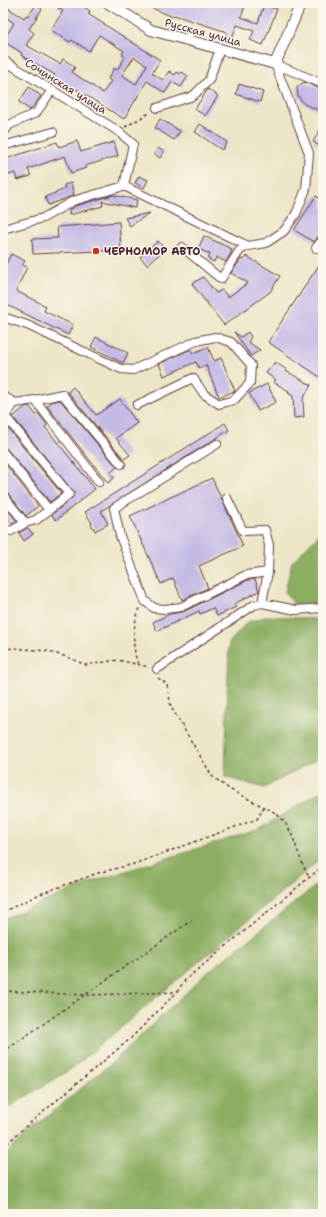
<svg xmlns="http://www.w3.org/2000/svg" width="326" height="1217" font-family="'Shantell Sans',sans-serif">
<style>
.forest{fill:#8cae62;stroke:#6b6646}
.building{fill:#c4b9e5;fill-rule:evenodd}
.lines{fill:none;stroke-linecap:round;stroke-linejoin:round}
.minor-casing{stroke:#623d42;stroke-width:10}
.major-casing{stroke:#623d42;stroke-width:12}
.path{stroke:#623d42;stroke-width:1.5;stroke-dasharray:3 3;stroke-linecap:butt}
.minor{stroke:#fff;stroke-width:8}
.major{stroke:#fff;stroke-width:10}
.poi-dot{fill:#c8321e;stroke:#fbf7ec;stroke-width:1.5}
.labels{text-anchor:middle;stroke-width:3;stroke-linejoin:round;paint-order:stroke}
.street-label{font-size:11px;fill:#4a1f2b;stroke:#fbf7ec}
.poi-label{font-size:11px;font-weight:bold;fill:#4a1f2b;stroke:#fbf7ec;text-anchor:start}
</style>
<rect width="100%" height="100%" fill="#fbf7ec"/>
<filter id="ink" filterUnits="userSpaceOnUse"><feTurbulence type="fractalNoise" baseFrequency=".025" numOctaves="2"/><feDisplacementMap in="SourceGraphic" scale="8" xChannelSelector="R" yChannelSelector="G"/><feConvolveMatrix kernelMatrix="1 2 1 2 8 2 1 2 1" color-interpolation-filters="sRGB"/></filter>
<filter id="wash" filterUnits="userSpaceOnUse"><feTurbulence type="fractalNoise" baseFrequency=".012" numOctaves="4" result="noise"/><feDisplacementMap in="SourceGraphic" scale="16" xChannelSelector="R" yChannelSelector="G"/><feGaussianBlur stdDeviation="0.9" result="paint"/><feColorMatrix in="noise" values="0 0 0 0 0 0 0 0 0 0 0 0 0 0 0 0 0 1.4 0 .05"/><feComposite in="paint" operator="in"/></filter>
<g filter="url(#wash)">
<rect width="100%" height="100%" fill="#ece5c6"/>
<path class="forest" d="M323,530V604L295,605L285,592L292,562Z
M268,616L315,619L323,617V756L264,788L225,777L229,643L247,622Z
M323,790V857L74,1067L3,1111V919L91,882L260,829Z
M323,880V1214H3V1157L27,1133L114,1061L209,971Z"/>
<g id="blocks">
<path class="building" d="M60,3H78L90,11L88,14L160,60L152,73L163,80L169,71L175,75L177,72L180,74L182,72L188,76L181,87L172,82L165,93L147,81L124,119L71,86L68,89L52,79L55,75L21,55L22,53L3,41L14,23L3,15L6,7L24,18L26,15L28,16L36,5L42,9L29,29L34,33L26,45L60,64L63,59L75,67L72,72L103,93L111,81L108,79L114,68L117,70L125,57L122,55L124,51L99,35L89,51L72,40L70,42L51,30L63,11L57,7ZM134,57L147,65L136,84L122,75Z
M140,3H246L241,17L258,23L264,5L277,9L263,45L250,40L254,31L237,25L232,38L226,36L227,32L174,15L173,17Z
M304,82L323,90V112L304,104L298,96L297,87Z
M239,84L263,92L260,102L236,94Z
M29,87L41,96L30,110L19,102Z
M208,89L218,96L205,116L195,109Z
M160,119L180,131L174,140L155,128Z
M200,124L227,142L222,150L195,132Z
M323,124V148L313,142Z
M77,141L81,152L114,142L118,156L85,166L86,168L71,173L65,156L28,169L31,176L17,180L15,173L3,177V160L57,142L59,147Z
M158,148L164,152L160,158L154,154Z
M139,176L148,180L144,188L135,183Z
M71,183L74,195L48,205L45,197L65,189L64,185Z
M113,195L137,200L135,208L102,201L103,206L69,215V210L75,206Z
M316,196L323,200V230L314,242L294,230Z
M150,213L130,226L125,218Z
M119,222L121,250L33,254L32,239L58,238L57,227Z
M204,236L232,249L231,253L226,262L216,257L214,262L208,259L210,254L198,249Z
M158,241L165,249L147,265L140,257Z
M11,254L25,261L22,265L27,267L16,291L46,306L44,311L73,325L68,335L3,303V270Z
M246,256L280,276L270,292L224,325L192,284L203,277L216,293L222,290L228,297L248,283L231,273L241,259L244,260Z
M323,259V379L268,342Z
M234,332L241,337L248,332L251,337L248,342L260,350L251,356Z
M96,337L128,353L123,363L91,347Z
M208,347L214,361L221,358L235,391L219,397L206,365L199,368L196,362L164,376L159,364L191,349L193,353Z
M275,362L287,370L286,371L311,385L303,399L304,417L294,418L293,396L288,393L289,391L273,382L276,380L266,373Z
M267,384L276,402L258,411L249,393Z
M73,387L96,415L120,399L137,423L116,438L130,455L124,459L68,392Z
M60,400L117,467L110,473L114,478L108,483L47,406L52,402Z
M29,406L36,415L38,413L47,425L45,427L95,489L56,520L52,515L72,498L74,493L13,417L25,407Z
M225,423L229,430L101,511L108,524L95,531L91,524L92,523L85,512Z
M4,424L61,493L50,502L7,449L3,447Z
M3,461L38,506L26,516L7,492L3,490Z
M212,478L243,546L199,566L208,588L182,600L173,578L161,584L130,516Z
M3,504L17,521L12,524L8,519L3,524Z
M28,528L33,534L24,541L19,533Z
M255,579L259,591L234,604L236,607L217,616L213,608L200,614L199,611L157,631L153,622L170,614L183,612L248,580Z"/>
</g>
</g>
<g filter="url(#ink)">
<use href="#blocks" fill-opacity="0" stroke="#623d42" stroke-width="1"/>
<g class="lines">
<g class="minor-casing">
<path id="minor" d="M3,60L118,131L133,144L124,186
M275,64L323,84
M157,108L193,96L209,80L220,49
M3,134L9,125L36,113L52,90
M3,146L53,132
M3,229L43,218L73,201L124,186L248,246
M182,247L221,279L240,250L248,246L266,243L284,231L296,214L306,189L309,153L275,64
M316,248L323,239
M3,317L27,325L121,369L133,370L196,341L215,337L231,342L251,365L250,383L234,400L219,404L204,394L193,378L137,405
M3,396L15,403
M35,400L62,394L121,464
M3,418L15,403L35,400L99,482
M217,444L114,508L120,536L145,601L154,608L165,609L181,607L246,575L268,572L269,545L265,530L243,531L227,498
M3,452L49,510
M3,495L25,523
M3,529L11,531L25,523L36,520L69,494L5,416
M262,603L268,572
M157,669L254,605L262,603L296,610L323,608"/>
</g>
<g class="major-casing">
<path id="major" d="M108,3L151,30L275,64L301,3"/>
</g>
<path class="path" d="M125,127L151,112
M3,649L14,648L47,651L67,657L86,665L118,660L149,667
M138,664C132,649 132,621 141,607
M158,678L167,684L171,707L212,776L229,789L264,807
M3,912L40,894L98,873L134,864L257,819L264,807C296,820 293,850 309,877
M3,991L88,995L177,992
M3,1052L195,918
M3,1148L18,1133L131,1038L177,992L185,980L323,866"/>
<use href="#minor" class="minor"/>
<use href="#major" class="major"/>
</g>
</g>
<circle class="poi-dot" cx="96" cy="251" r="4"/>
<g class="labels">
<g class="street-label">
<text transform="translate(203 32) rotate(15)" y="4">Русская улица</text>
<text transform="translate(66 86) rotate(32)" y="4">Сочинская улица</text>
</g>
<g class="poi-label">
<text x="104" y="255">ЧЕРНОМОР АВТО</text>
</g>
</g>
<rect width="326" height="1217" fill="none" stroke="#fbf7ec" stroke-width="16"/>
</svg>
